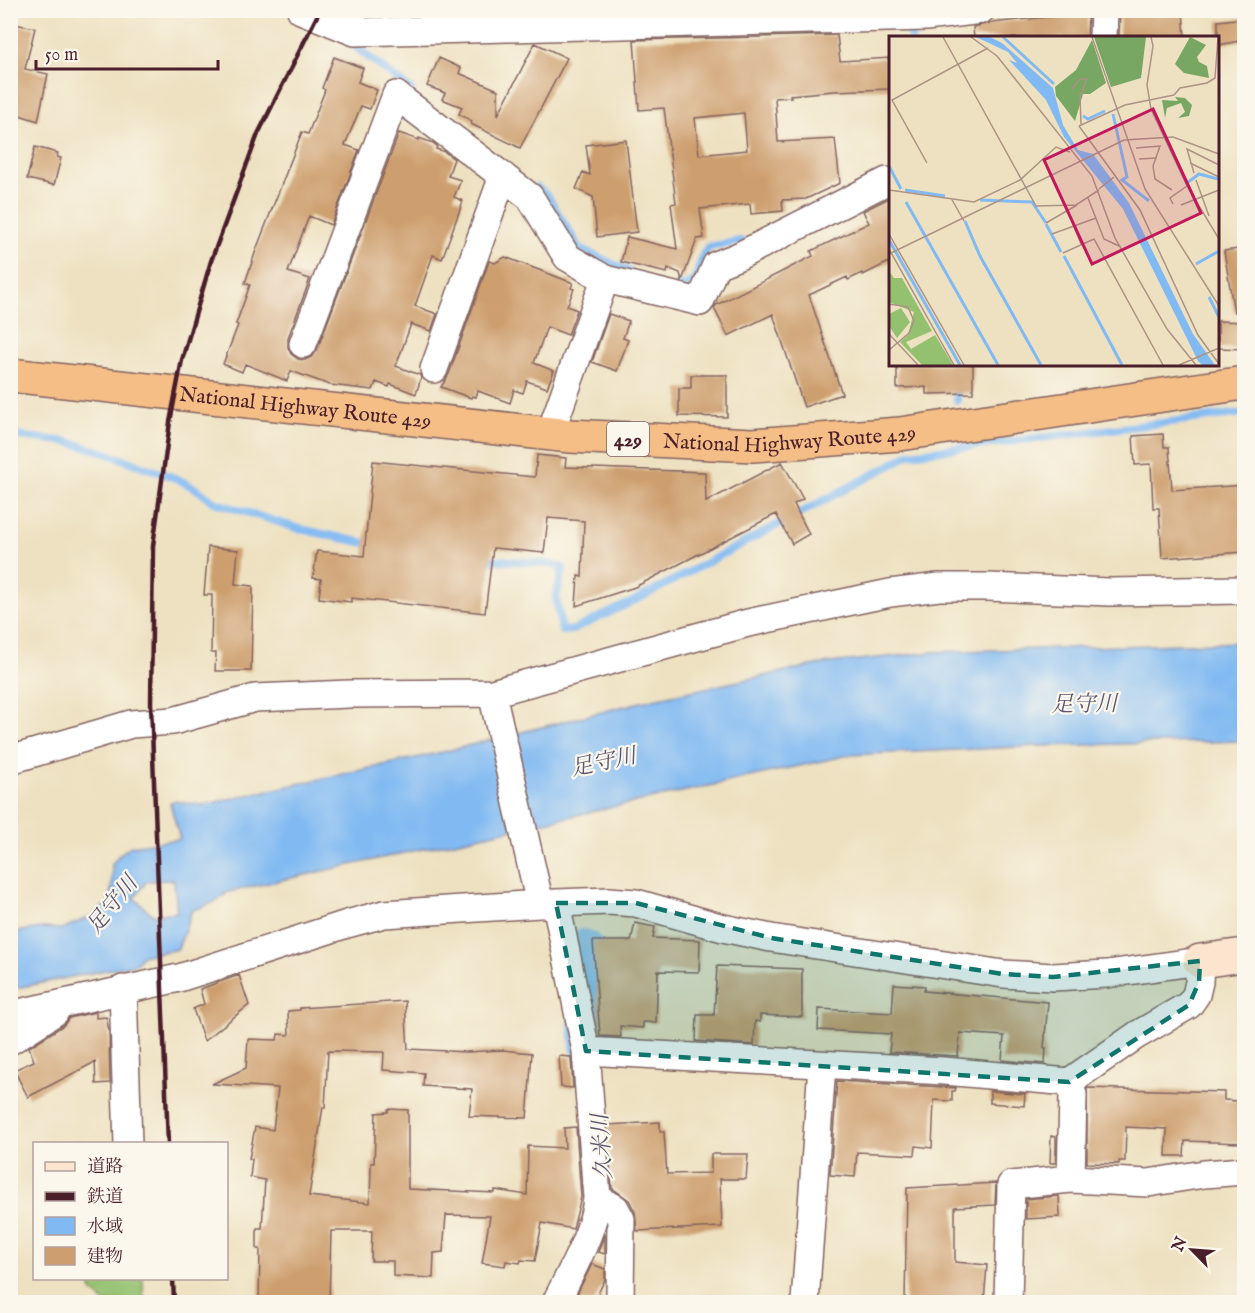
<svg xmlns="http://www.w3.org/2000/svg" width="1255" height="1313" font-family="'IM FELL English','Noto Serif JP',serif">
<style>
.green{fill:#94c16f;stroke:#6f704d;stroke-width:1.5}
.water{fill:#81baf2;stroke:#666c8e;stroke-width:1.5;fill-rule:evenodd}
.lines{fill:none;stroke-linecap:round;stroke-linejoin:round}
.stream{stroke:#81baf2;stroke-width:8}
.river{stroke:#81baf2;stroke-width:44}
.building{fill:#cd9f6e;fill-rule:evenodd}
.lane-casing{stroke:#836360;stroke-width:16}
.street-casing{stroke:#836360;stroke-width:30}
.secondary-casing{stroke:#836360;stroke-width:36}
.highway-casing{stroke:#836360;stroke-width:36}
.lane{stroke:#fff;stroke-width:14}
.street{stroke:#fff;stroke-width:27}
.secondary{stroke:#fbe5cf;stroke-width:33}
.highway{stroke:#f6be87;stroke-width:33}
.rail{stroke:#4a1f2b;stroke-width:4.5}
.marked{fill:#0f766e;fill-opacity:0.2;stroke:#0f766e;stroke-width:4.5;stroke-dasharray:12 8;stroke-linejoin:round}
.labels{text-anchor:middle;stroke-width:4.5;stroke-linejoin:round;paint-order:stroke}
.shield{fill:#fbf7ec;stroke:#7f6065;stroke-width:1.5}
.shield-label{font-size:20px;font-weight:bold;fill:#4a1f2b}
.street-label{font-size:21px;fill:#4a1f2b;stroke:#fbf7ec}
.water-label{font-size:22px;font-style:italic;fill:#5d5571;stroke:#fbf7ec}
.inset-river{fill:none;stroke:#81baf2;stroke-width:3}
.inset-road{fill:none;stroke:#ac9385;stroke-width:1.5}
.view{fill:#c2185b;fill-opacity:0.15;stroke:#c2185b;stroke-width:3}
.inset-edge{fill:none;stroke:#4a1f2b;stroke-width:3}
</style>
<rect width="100%" height="100%" fill="#fbf7ec"/>
<filter id="ink" filterUnits="userSpaceOnUse"><feTurbulence type="fractalNoise" baseFrequency=".0167" numOctaves="2"/><feDisplacementMap in="SourceGraphic" scale="12" xChannelSelector="R" yChannelSelector="G"/><feConvolveMatrix kernelMatrix="1 2 1 2 8 2 1 2 1" color-interpolation-filters="sRGB"/></filter>
<filter id="wash" filterUnits="userSpaceOnUse"><feTurbulence type="fractalNoise" baseFrequency=".008" numOctaves="4" result="noise"/><feDisplacementMap in="SourceGraphic" scale="24" xChannelSelector="R" yChannelSelector="G"/><feGaussianBlur stdDeviation="1.35" result="paint"/><feColorMatrix in="noise" values="0 0 0 0 0 0 0 0 0 0 0 0 0 0 0 0 0 1.4 0 .05"/><feComposite in="paint" operator="in"/></filter>
<g filter="url(#wash)">
<rect width="100%" height="100%" fill="#eee1c1"/>
<path class="green" d="M89,1279H143L144,1302H104L92,1291Z"/>
<path class="water" d="M1244,642V741L1039,746L849,755L228,892C218,902 205,907 192,910L178,949L141,956L136,964L11,989L10,933L42,928L62,929L92,916L108,902L112,886V864L119,855L131,846L180,839L170,803L174,801L202,805L443,752L653,699L821,664L934,652ZM174,880L177,912L153,915L134,898L147,881Z"/>
<g class="lines">
<path class="stream" d="M905,25L912,38
M348,41L411,90
M537,187L548,197L580,249L630,272
M679,286L682,287L695,280L703,255L709,247L741,241
M957,384V400
M10,435L68,442L100,451L178,479L198,490L214,502L300,529L374,545
M484,559L551,564L563,568L556,598L562,631L573,630L640,598L889,466L909,454L1244,413"/>
<path class="river" d="M583,951L592,1044"/>
</g>
<g id="blocks">
<path class="building" d="M1120,10H1183L1185,38H1119Z
M1088,13L1087,38H974L973,27L990,23Z
M1245,18V40L1218,45V21Z
M10,23L35,28L25,69L48,74L38,121L10,112L13,98H10Z
M837,35L840,61L891,58V89L834,91L790,95L791,97L775,98L778,142L835,139L840,183L806,199L782,200L783,211L751,214L750,204L700,209L704,238L697,239L682,281L680,273L668,268L667,273L621,262L627,237L677,249L671,204L676,203L664,108L639,110L634,40ZM744,113L747,150L699,155L695,118Z
M535,43L567,58L520,148L471,124L472,121L459,114L462,107L442,99L445,93L427,86L439,58L461,68L459,73L498,90V115Z
M334,57L363,68L358,82L377,90L370,109L361,106L345,145L359,150L331,225L309,216L288,272L310,279L288,338V347L291,354L298,359L305,360L313,356L317,350L399,133L419,140V138L433,143L437,146L436,149L445,152L454,159L448,176L461,180L454,197L463,201L442,259L433,255L415,306L437,314L431,331L411,324L396,366L420,375L421,378L416,394L390,384L389,387L376,382L373,390L330,385L291,371L287,381L245,364L242,372L223,364L238,325L236,324L250,285L245,283L256,250L302,132L308,134L325,90L322,88Z
M626,140L637,232L597,237L593,197L576,189L583,172L590,175L586,145Z
M35,147L58,153L57,157L61,158L54,185L27,179Z
M891,197V261L863,275L862,273L848,280L847,277L809,295L842,394L804,407L773,314L728,336L714,308L716,305L813,256L811,251L869,223L863,211Z
M1245,248V311L1234,312L1224,251Z
M505,257L573,283L571,288L574,289L567,306L577,310L568,335L547,327L534,363L554,371L547,388L527,381L523,393L514,390L510,403L478,391L476,397L472,396L471,398L441,387L449,374L489,261L495,263Z
M609,314L629,321L623,338L628,340L617,371L592,362Z
M1218,321L1245,322V349L1218,348Z
M897,364H973V393L926,394V387L897,388Z
M691,375H727V417L679,416V388H691Z
M1163,434L1164,447H1169L1172,490L1245,485V552L1162,558L1159,508H1153L1151,464L1135,465L1133,436Z
M537,455L566,458L565,467L705,472L706,502L782,462L803,499L794,504L809,534L792,544L776,514L635,587L576,606L578,576L582,577L584,521L548,518L544,553L493,548L485,613L351,598V602L319,598L321,579L313,578L317,551L364,556L373,461L535,477Z
M208,547L238,550L235,584L253,586L251,671H215L216,653H211L212,595H204Z
M635,923L655,927L653,938L700,940L699,972L658,971L656,1023L643,1022V1028L620,1026L621,1037L600,1036L593,941H631Z
M717,966L802,969V1017L760,1015V1022L755,1021L754,1045L696,1041L697,1015H714Z
M239,975L249,1005L204,1041L193,1009L204,1004L200,989Z
M894,984L925,986L924,991L1048,1002L1044,1048H1046L1045,1064L1002,1060L1004,1036L960,1033L958,1056L889,1052L891,1034L818,1030L819,1009L892,1013Z
M405,1001L408,1049L467,1052L502,1050L532,1053L527,1118L469,1116L472,1089L423,1086L424,1073L383,1070L384,1052L328,1051L325,1108L323,1107L309,1196L370,1203L371,1163H374L376,1113L388,1112V1109L408,1110V1189L495,1193V1190L527,1195L528,1146L565,1148L564,1128L576,1127L581,1197L573,1229L542,1223L535,1261L521,1260L520,1263L506,1261L505,1266L482,1263L490,1216L446,1215L443,1252L434,1253L433,1278L393,1276V1261H371L372,1231H331L329,1302H259L260,1249H257V1228H262L265,1180L250,1177L252,1159H249L255,1127L273,1130L278,1088L212,1084L246,1068L248,1039L277,1040L278,1034L289,1035L288,1011L300,1010V1008Z
M96,1012V1018L106,1017L109,1031L110,1083L96,1084L95,1062L28,1097L14,1070L34,1061L29,1047L64,1025L69,1018Z
M559,1056L571,1057L573,1088L561,1087Z
M837,1081L943,1087L956,1088L955,1091H952V1101L934,1100L932,1148L916,1146L915,1155L857,1152L855,1177L830,1175Z
M1087,1088L1224,1092V1100L1237,1101V1104H1243L1241,1143L1185,1141L1184,1156H1166L1167,1129L1126,1127L1125,1161H1119V1164L1087,1163Z
M990,1091L1025,1094L1024,1106L990,1103Z
M660,1122V1132H664L667,1174L711,1173V1154H748L746,1179H720L722,1227L637,1231L635,1212L629,1200L612,1188L607,1125Z
M1051,1136L1056,1137V1163H1050Z
M996,1183L995,1205L955,1207V1262L987,1265L984,1301L983,1302H905L907,1188Z
M1059,1196L1060,1217L1026,1219V1199Z
M605,1233V1254L598,1252Z
M592,1264L605,1269V1279L594,1302H573Z"/>
</g>
</g>
<g filter="url(#ink)">
<use href="#blocks" fill-opacity="0" stroke="#836360" stroke-width="1.5"/>
<g class="lines">
<g class="lane-casing">
<path id="lane" d="M350,30L362,10"/>
</g>
<g class="street-casing">
<path id="street" d="M301,10L355,32L926,17L981,10
M1103,38L1104,10
M303,344L396,95L530,197L567,257L605,279L700,302L716,265L739,256L887,181
M434,369L503,176
M550,434L605,279
M492,693L540,904
M10,760L131,724L173,721L255,698L349,694L492,693L748,623L890,593L939,587H988L1109,592L1244,590
M556,903L586,1051L597,1198C595,1229 570,1274 556,1302
M123,989L128,1144
M10,1015L179,978L347,924L384,914L556,903L609,901L636,903L723,928L771,938L1003,974L1053,977L1107,974L1200,961L1199,982L1196,995L1189,1005L1137,1035L1069,1082L944,1071L586,1051
M10,1041L55,1012
M1069,1082L1073,1095L1071,1179
M597,1198L615,1208L621,1219L620,1302
M805,1302L822,1066
M1008,1302L1011,1185L1071,1179L1148,1183L1204,1174L1244,1171"/>
</g>
<g class="secondary-casing">
<path id="secondary" d="M1200,961L1244,955"/>
</g>
<g class="highway-casing">
<g id="highway">
<path id="s1" d="M10,375L570,436L753,445L900,434L1244,383"/>
</g>
</g>
<use href="#lane" class="lane"/>
<use href="#street" class="street"/>
<use href="#secondary" class="secondary"/>
<use href="#highway" class="highway"/>
<path class="rail" d="M168,1144L151,704L153,546L170,422L182,360L211,261L258,134L320,10
M173,1278L174,1302"/>
</g>
</g>
<path class="marked" d="M556,903H636L771,938L1003,974L1053,977L1200,961L1199,982L1189,1005L1069,1082L586,1051Z"/>
<g class="labels">
<rect class="shield" x="607" y="422" width="42" height="34" rx="4.5"/>
<g class="shield-label">
<text x="628" y="446">429</text>
</g>
<g class="street-label">
<text dy="7" stroke="none"><textPath href="#s1" startOffset="297">National Highway Route 429</textPath></text>
<text dy="7" stroke="none"><textPath href="#s1" startOffset="783">National Highway Route 429</textPath></text>
</g>
<g class="water-label">
<text transform="translate(1084 703) rotate(-1)" y="8">足守川</text>
<text transform="translate(603 761) rotate(-12)" y="8">足守川</text>
<text transform="translate(111 904) rotate(-51)" y="8">足守川</text>
<text transform="translate(601 1147) rotate(-94)" y="8">久米川</text>
</g>
</g>
<g transform="translate(889 36)">
<rect width="330" height="330" fill="#eee1c1"/>
<path d="M0,235L5,242H13L43,295L17,306L22,313L46,299L64,329H33L11,306L19,299L25,276L0,266ZM12,272L21,286L8,302L0,290V278Z" fill="#94c16f"/>
<path d="M205,1H257L252,42L222,51ZM301,1L317,9L308,21L310,26L318,30L320,42L295,37L286,28ZM203,4L217,47L201,58H194L186,85L167,60L166,51L187,34ZM286,61L296,62L303,69L300,80L289,82L296,76L292,67L278,72L276,82L273,64L289,65Z" fill="#77a762"/>
<path d="M87,1H101L113,7L164,52L174,89L189,114L204,118L240,167L304,298L326,329H313L309,325L234,173L175,101L157,64L120,24L128,27L119,16Z" fill="#81baf2"/>
<path class="inset-river" d="M114,1L165,48M224,78L238,141L233,144L260,165M194,80L199,83L216,75M0,130L12,153M298,147L310,138L329,143M16,154L56,160M91,164L143,166L157,187M17,166L109,329M76,185L91,220L152,329M157,188L172,216M0,204L71,329M175,220L233,329M307,228L330,215M320,261L330,281"/>
<path class="inset-road" d="M54,1L147,170L187,169L210,154M82,1L108,20L203,140L226,202L278,293L307,329M203,1L256,153L330,270M262,1L264,10L258,49L262,73L298,150L330,203M183,53L191,43H198L191,60L192,88M285,59L291,52L318,47L326,42L329,1M190,90L251,174L309,299L330,328M190,90L236,69L285,59M247,112L271,110L264,130L266,143L283,154M250,123L268,122M38,127L3,64L99,12M301,127L330,141M305,137L298,113L330,129M307,144L320,180M210,153L225,141M0,154L85,166L131,144L167,111L181,116M62,162L75,185M199,162L215,203L230,210M284,168L281,162L298,150M292,169L330,154M157,187L188,169M185,191L192,208M0,198L75,329M163,198L207,182M0,213L65,329M174,217L205,203L274,329M0,218L235,104L284,101L330,118M0,268L19,271L25,285L20,297L0,314M0,298L29,329M290,329L330,312"/>
<path class="view" d="M264,73L312,177L203,228L155,124Z"/>
<rect width="330" height="330" class="inset-edge"/>
</g>
<rect width="1255" height="1313" fill="none" stroke="#fbf7ec" stroke-width="36"/>
<rect x="33" y="1142" width="195" height="138" fill="#fbf7ec" stroke="#b4a19f" stroke-width="1.5"/>
<rect x="45" y="1162" width="30" height="9" fill="#fbe5cf" stroke="#b4a19f" stroke-width="1.5"/>
<text x="87" y="1172" font-size="18" fill="#4a1f2b">道路</text>
<rect x="45" y="1192" width="30" height="9" fill="#4a1f2b" stroke="#b4a19f" stroke-width="1.5"/>
<text x="87" y="1202" font-size="18" fill="#4a1f2b">鉄道</text>
<rect x="45" y="1217" width="30" height="18" fill="#81baf2" stroke="#b4a19f" stroke-width="1.5"/>
<text x="87" y="1232" font-size="18" fill="#4a1f2b">水域</text>
<rect x="45" y="1247" width="30" height="18" fill="#cd9f6e" stroke="#b4a19f" stroke-width="1.5"/>
<text x="87" y="1262" font-size="18" fill="#4a1f2b">建物</text>
<g transform="translate(1192 1250) rotate(295)" stroke="#fbf7ec" stroke-width="4.5" paint-order="stroke">
<path d="M0-4.5L10 22L0 15L-10 22Z" fill="#4a1f2b"/>
<text y="-9" font-size="16" font-weight="bold" text-anchor="middle" fill="#4a1f2b">N</text>
</g>
<path d="M36 60v9h182v-9" fill="none" stroke="#4a1f2b" stroke-width="3"/>
<text x="45" y="60" font-size="18" fill="#4a1f2b" stroke="#fbf7ec" stroke-width="4.5" paint-order="stroke">50 m</text>
</svg>
